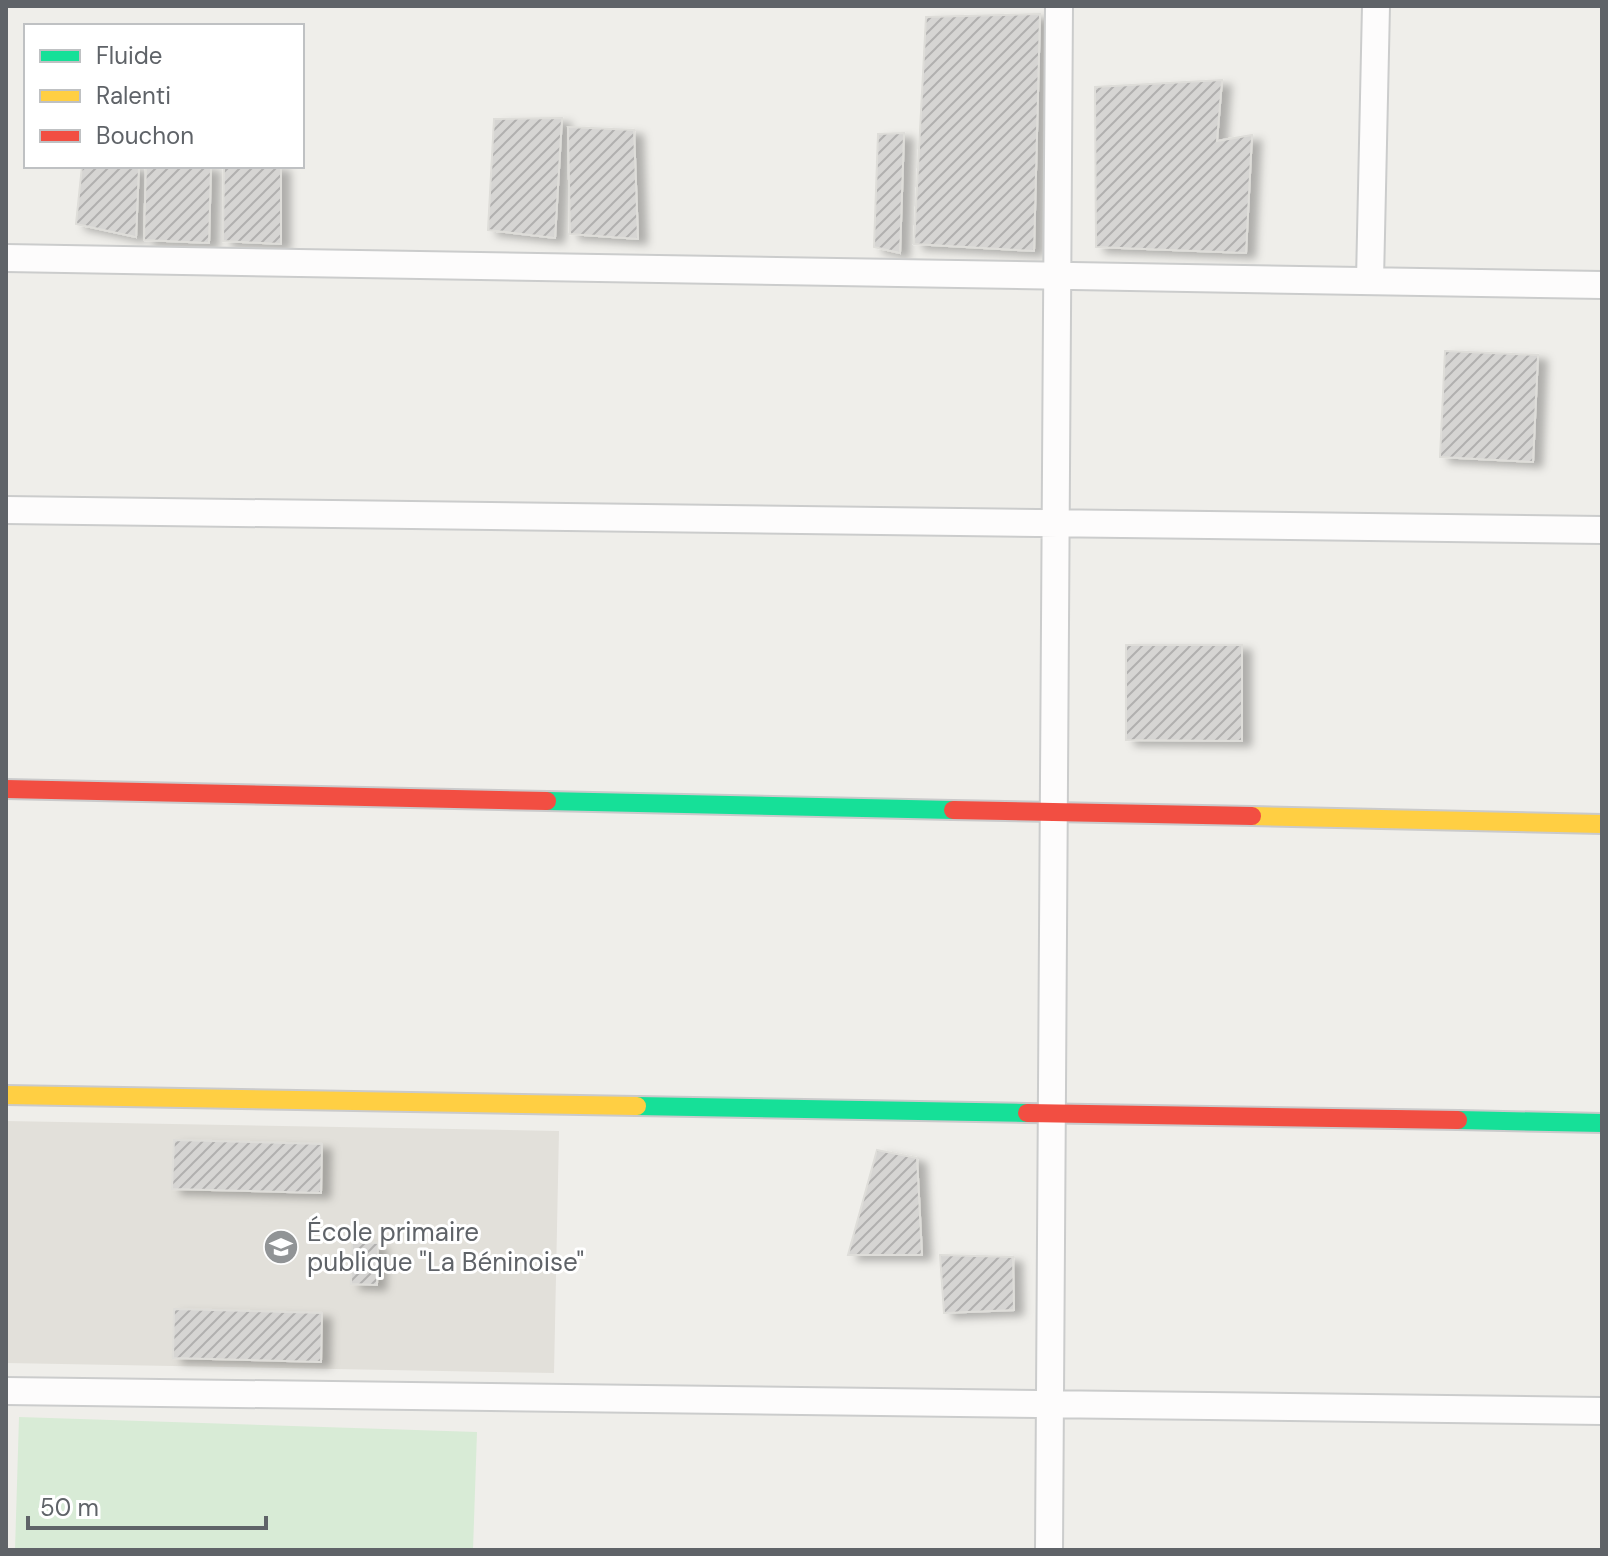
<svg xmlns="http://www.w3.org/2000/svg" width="1608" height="1556" font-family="'DM Sans',sans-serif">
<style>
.education{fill:#e2e0da}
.pitch{fill:#d8ebd6}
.building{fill:url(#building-hatch);stroke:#deddd9;stroke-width:2;filter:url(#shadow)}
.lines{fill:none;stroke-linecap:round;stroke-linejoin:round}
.street-casing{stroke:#cbcccc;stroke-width:30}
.fast-casing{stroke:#cacacb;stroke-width:22}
.slow-casing{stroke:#cacacb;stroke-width:22}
.jam-casing{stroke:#cacacb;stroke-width:22}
.street{stroke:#fdfcfc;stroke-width:26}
.fast{stroke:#16e098;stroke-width:18}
.slow{stroke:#ffcf43;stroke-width:18}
.jam{stroke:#f24e42;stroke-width:18}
.labels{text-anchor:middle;stroke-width:6;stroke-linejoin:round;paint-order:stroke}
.poi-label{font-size:26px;fill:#5f6368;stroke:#fff;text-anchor:start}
</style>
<defs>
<pattern id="building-hatch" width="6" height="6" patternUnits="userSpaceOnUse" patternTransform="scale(2)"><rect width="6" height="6" fill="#d6d5d3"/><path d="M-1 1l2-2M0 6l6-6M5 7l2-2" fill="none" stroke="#b1b0af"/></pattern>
<filter id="shadow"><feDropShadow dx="9" dy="5" stdDeviation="4" flood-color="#0004"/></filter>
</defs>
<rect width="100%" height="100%" fill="#efeeea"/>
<path class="education" d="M6,1121L559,1131L554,1373L6,1363Z"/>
<path class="pitch" d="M19,1417L477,1432L473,1550H15Z"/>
<path class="building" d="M1040,14L1034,251L914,244L926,17Z
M1222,80L1217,141L1252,135L1246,253L1096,247L1095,87Z
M562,118L555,238L488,230L494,119Z
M568,127L634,130L638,239L570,234Z
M904,133L900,253L874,247L878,134Z
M82,166H139L136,237L76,224Z
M146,166H211L209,243L144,240Z
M224,166H281V244L223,241Z
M1445,351L1538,355L1533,462L1440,457Z
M1126,645H1242V741L1126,740Z
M174,1140L322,1144L321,1193L172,1189Z
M877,1150L917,1158L922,1255H848Z
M352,1242L378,1243L377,1285L351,1284Z
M940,1255L1013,1257L1014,1310L944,1313Z
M174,1309L322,1313L321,1362L173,1358Z"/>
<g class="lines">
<g class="street-casing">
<path id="street" d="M6,258L1602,285
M1370,280L1376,6
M6,510L1602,530
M6,1391L1602,1411
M1049,1550L1059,6"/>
</g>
<g class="fast-casing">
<path id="fast" d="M547,801L953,810
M637,1106L1027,1113
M1458,1120L1602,1123"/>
</g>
<g class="slow-casing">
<path id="slow" d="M1252,816L1602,824
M6,1095L637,1106"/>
</g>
<g class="jam-casing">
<path id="jam" d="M6,789L547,801
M953,810L1252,816
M1027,1113L1458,1120"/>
</g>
<use href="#street" class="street"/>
<use href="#fast" class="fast"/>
<use href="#slow" class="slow"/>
<use href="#jam" class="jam"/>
</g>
<defs>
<g id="school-disc" transform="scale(1.8)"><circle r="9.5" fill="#919496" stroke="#fff"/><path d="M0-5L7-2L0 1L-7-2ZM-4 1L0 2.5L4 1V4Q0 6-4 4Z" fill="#fff"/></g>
</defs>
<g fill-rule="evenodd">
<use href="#school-disc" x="281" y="1247"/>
</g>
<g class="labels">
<g class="poi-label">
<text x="307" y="1241">École primaire<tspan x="307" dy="30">publique "La Béninoise"</tspan></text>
</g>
</g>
<rect width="1608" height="1556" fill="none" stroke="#5f6368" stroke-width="16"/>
<rect x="24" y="24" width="280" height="144" fill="#ffffff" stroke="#bfc1c3" stroke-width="2"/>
<rect x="40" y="50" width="40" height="12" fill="#16e098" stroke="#bfc1c3" stroke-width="2"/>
<text x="96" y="64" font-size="24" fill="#5f6368">Fluide</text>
<rect x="40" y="90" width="40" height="12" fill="#ffcf43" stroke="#bfc1c3" stroke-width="2"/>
<text x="96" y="104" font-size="24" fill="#5f6368">Ralenti</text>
<rect x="40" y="130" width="40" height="12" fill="#f24e42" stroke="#bfc1c3" stroke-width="2"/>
<text x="96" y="144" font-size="24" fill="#5f6368">Bouchon</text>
<path d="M28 1516v12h238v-12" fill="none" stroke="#5f6368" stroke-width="4"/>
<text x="40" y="1516" font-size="24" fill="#5f6368" stroke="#ffffff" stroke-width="6" paint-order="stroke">50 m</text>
</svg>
